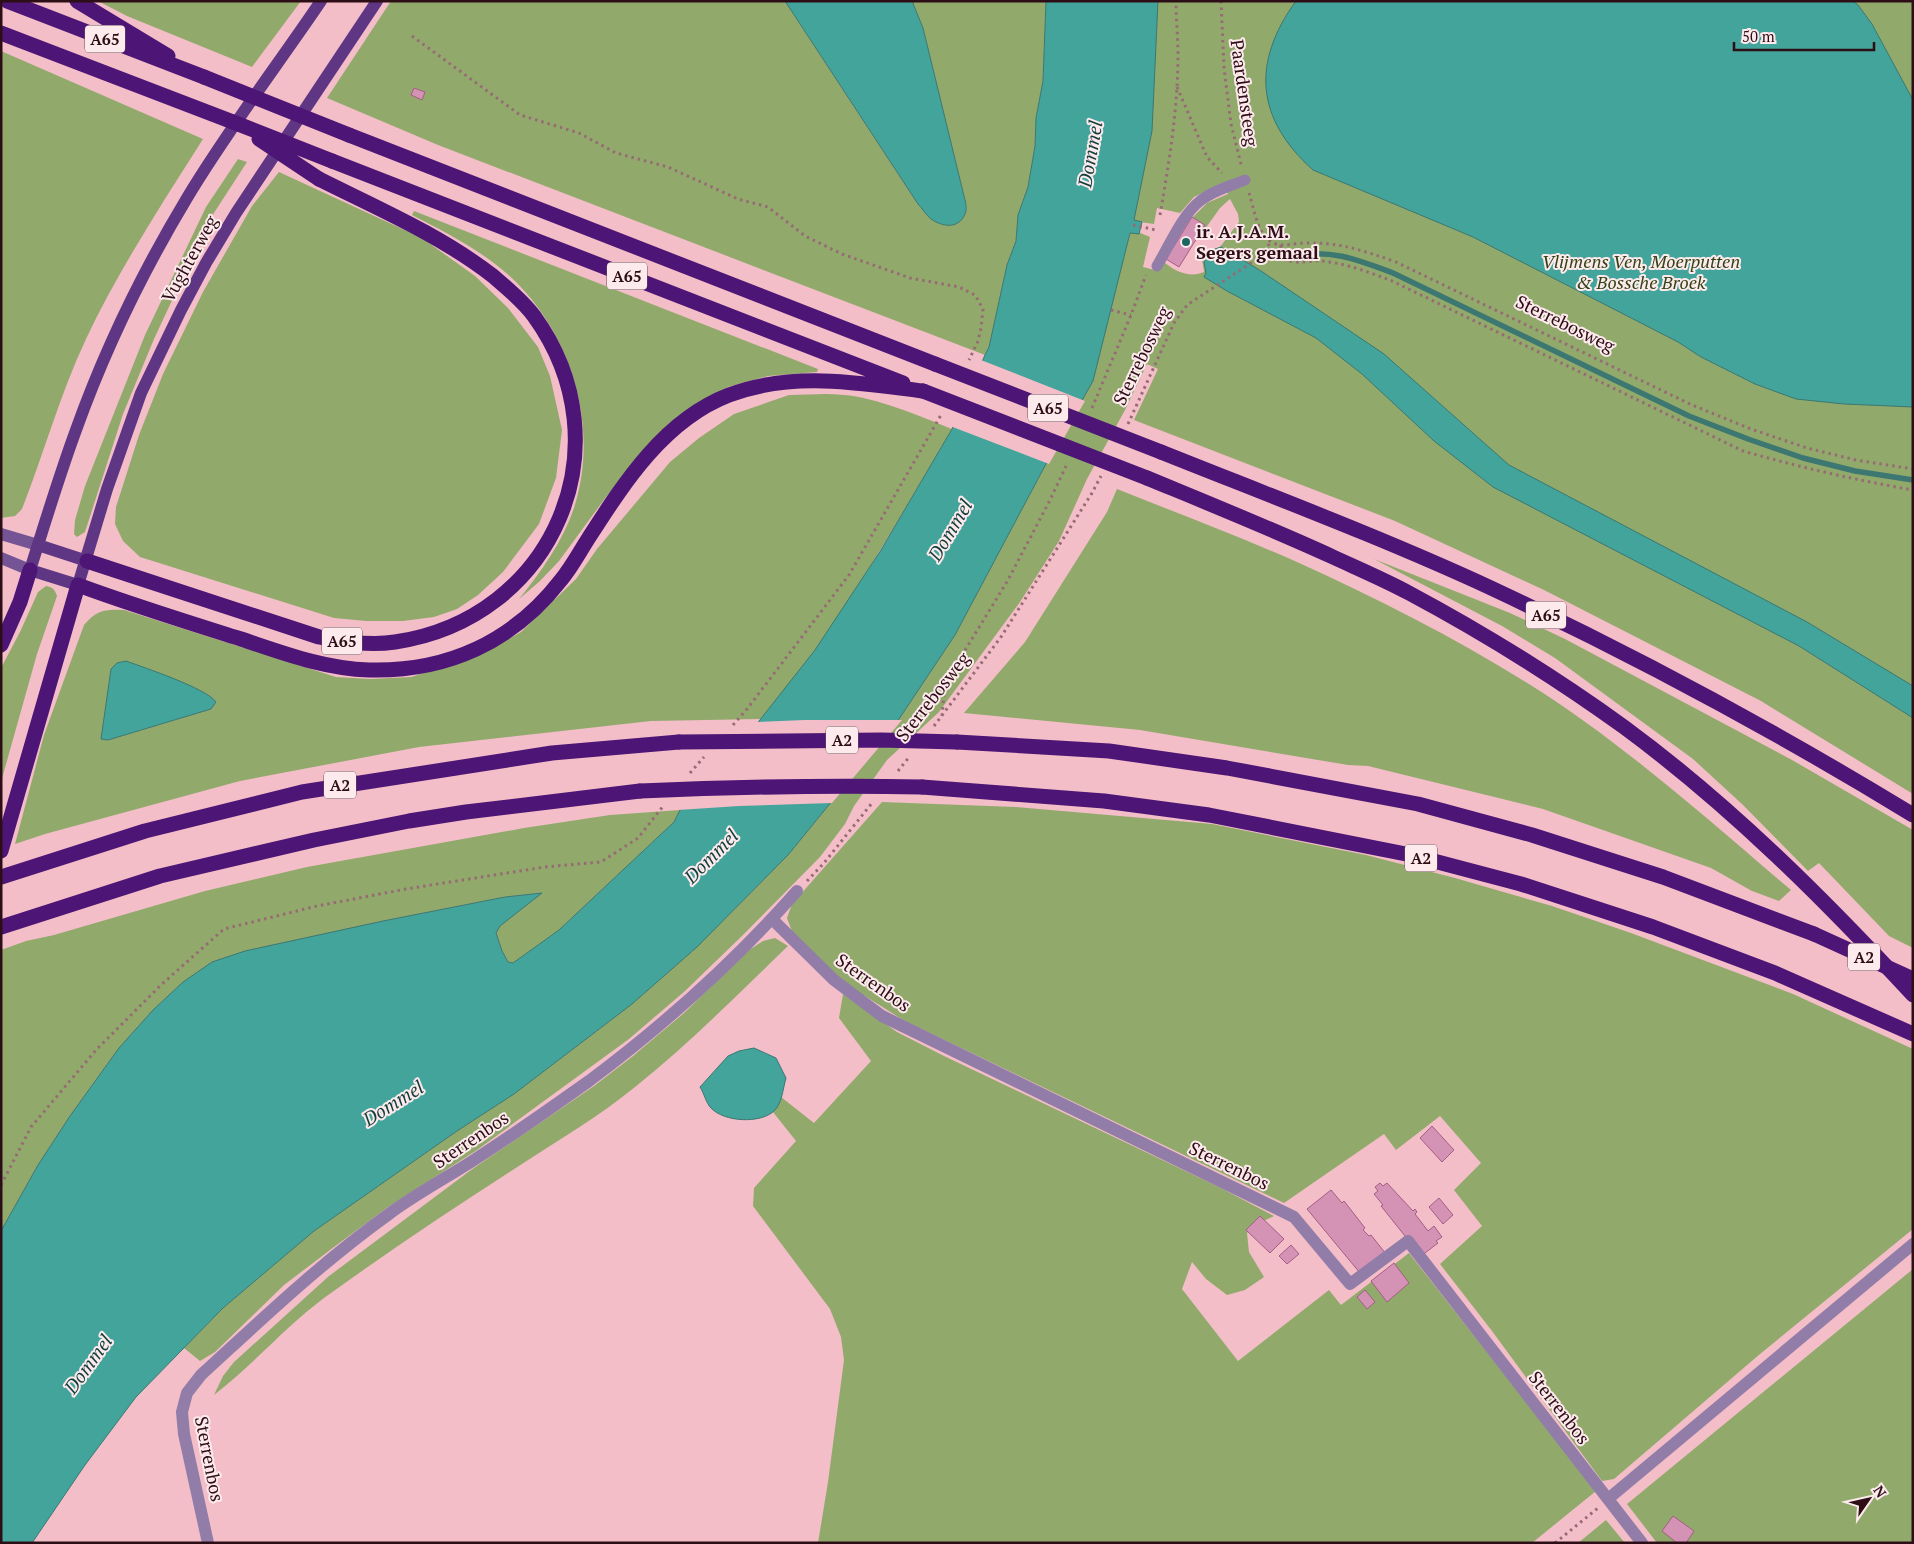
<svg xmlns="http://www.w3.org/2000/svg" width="1914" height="1544" font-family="'PT Serif',serif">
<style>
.green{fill:#91aa6c;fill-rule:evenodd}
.water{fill:#42a49a;stroke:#3c7772}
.pier{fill:#f4bec8}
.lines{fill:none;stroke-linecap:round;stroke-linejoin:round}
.stream{stroke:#3c7772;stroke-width:5.5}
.building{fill:#d492b5;stroke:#a45d85}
.path{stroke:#966b74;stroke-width:3;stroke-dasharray:2.5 4;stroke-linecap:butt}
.lane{stroke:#927da8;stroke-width:11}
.street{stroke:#927da8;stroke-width:12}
.secondary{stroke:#745494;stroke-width:12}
.primary{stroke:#5f3684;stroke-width:12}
.highway{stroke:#4d1575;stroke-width:15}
.highway-bridge{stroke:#4d1575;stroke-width:15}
.poi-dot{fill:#1b6660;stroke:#fdeaed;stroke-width:2}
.labels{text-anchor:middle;stroke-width:4;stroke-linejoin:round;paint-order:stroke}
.shield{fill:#fdeaed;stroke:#6b5056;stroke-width:1}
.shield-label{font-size:16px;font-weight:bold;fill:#2d0e16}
.street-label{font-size:18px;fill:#2d0e16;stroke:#fdeaed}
.poi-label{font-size:18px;font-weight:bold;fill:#2d0e16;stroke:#fdeaed;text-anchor:start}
.park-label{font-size:18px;font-style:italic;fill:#314213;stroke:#fdeaed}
.water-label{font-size:19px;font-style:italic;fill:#113e3a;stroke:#fdeaed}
</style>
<rect width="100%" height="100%" fill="#f4bec8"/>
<path class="green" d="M98,1H301L252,67L127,16Z
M391,1H785L889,160L918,204L931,218L967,210L923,28L912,1H1046L1043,81L1036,118L1035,146L1028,187L1018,215L1016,241L1007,265L989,347L985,355L438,145L327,98Z
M1154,1H1913V794L1761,701L1544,590L1395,521L1134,420L1158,369L1147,364L1125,410L1087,479L1059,541L1020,602L939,712L887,760L854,806L845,824L820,857L744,934L685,991L629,1039L477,1150L388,1207L338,1244L284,1285L215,1352L200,1361L184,1348L223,1308L314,1231L457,1131L514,1094L632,1004L697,947L788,855L899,719L955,635L1047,462L1126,248L1130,233ZM1222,183L1228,194L1207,203L1193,217L1194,221L1205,229L1220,208L1230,199L1238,214L1239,222L1220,247L1205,254L1202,259L1204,272C1191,278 1176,272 1165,263L1155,270L1143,267L1150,237L1138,232L1140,222L1154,224L1157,208L1180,213L1194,197Z
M1,51L203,139C162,204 119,269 86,339C60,394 44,453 22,509L15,516L1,518Z
M238,159L247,162L210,219L154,339L123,414L85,532L77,537L74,534L75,520L85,486L145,335L206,207Z
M279,172L422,238L475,276L508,308L538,347L550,376L562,430L556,478L539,524L503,572L478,595L457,609L434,617L403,621H366L334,618L140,557L123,541L115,524L116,507L139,435L163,374L203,292L252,206Z
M414,211L818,369L817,372L768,376L728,387L700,403L653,440L606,497L559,561L540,581L519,599C541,572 563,541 574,508C599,430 574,341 517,283C488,254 449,234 412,215Z
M789,395C807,395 825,393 844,395C874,397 923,417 952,429C908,504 865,579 815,650C799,673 779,696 761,719L651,721L419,747L240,781L45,834L15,844L44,735L84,625C97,610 104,609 124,610L336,677L370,679L411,677L480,655L521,632L576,579L597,549L670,462L699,438L734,414ZM117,663L216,702L211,709L108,740L102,739L111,669Z
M1117,489C1177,513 1238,536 1297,562C1377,598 1455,638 1529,684C1623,743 1706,818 1791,890L1779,901L1752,891L1711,868L1543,809L1368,766L1348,765L1140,730L964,713L1025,642L1107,512Z
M1374,559L1510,613L1565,639L1792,760L1913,830V948L1889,936L1819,863L1808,871L1743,805L1693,759L1555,658L1502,626Z
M46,586C53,587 55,590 57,596L37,654L1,782V668L20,632L38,592Z
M882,802L1016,807L1212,824L1366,855L1455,878L1552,906L1631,933L1793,994L1913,1049V1229L1760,1354L1614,1479L1602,1481L1492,1331L1440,1264L1482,1226L1454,1190L1481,1163L1440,1116L1396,1150L1384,1134L1284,1203L903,1020L835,977L793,934L787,918L792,904Z
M680,810L674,822L559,930L513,963L508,962L502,951L496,933L499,926L540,893L505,897L383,921L212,962L183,982L153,1010L119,1048L70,1116L38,1165L1,1231V950L26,941L54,935L205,891L307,867L524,828L610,815Z
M775,938L788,946C738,994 689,1044 635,1087C600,1116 560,1139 522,1164C455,1207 389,1251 324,1298C285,1327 253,1365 214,1395L223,1376L234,1362L329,1276L471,1170L594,1086L633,1056L684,1013L749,950L763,941Z
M843,994L897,1032L944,1056L1221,1188L1274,1216L1255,1225L1247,1233L1249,1252L1264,1277L1245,1290L1227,1295L1206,1279L1192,1262L1182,1289L1238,1361L1329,1290L1341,1305L1409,1253L1596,1491L1532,1543H818L828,1482L844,1360L841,1337L830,1309L753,1206L754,1188L796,1141L773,1112L781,1097L814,1123L871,1061L839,1018Z
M1913,1269V1543H1657L1627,1504Z
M1606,1520L1625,1543H1578Z"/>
<path class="water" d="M785,1H912L923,28L964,196C965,200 967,207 966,211C961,229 944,228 931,219C926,215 922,208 918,204Z
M1046,1H1158L1152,131L1134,220L1142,222L1139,234L1130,233L1093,381L1047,462L955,635L899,719L788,855L697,947L632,1004L514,1094L457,1131L314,1231L223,1308L136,1397L85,1465L32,1543H1V1231L38,1165L70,1116L119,1048L153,1010L183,982L212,962L245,951L383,921L505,897L542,893L500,926L496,933L502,951L508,962L513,963L559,930L674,822L680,810L726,763L815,650L881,550L952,429L985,355L989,347L1007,265L1016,241L1018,215L1028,187L1035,146L1036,118L1043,81Z
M1296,1H1853L1858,5L1872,24L1913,100V407L1844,404L1796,399L1755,384L1701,357L1678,342L1473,237L1313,170C1256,119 1251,63 1296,1Z
M1221,247L1261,271L1384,354L1509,465L1807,622L1913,686V718L1799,646L1493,487L1434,441L1362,374L1316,338L1227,291L1204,277L1206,273L1204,262L1212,250Z
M126,661C145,668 206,688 216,702L211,709L108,740L101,739L111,669L117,663Z
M754,1048L776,1058L786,1078C783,1088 782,1104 774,1111C760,1124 724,1122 711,1108C706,1103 704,1093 700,1087L728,1056L739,1051Z"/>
<path class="pier" d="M981,360L1085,401L1049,464L950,426Z
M805,720H902L832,803L739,806L678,810L724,761L756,722Z"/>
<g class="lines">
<path class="stream" d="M1291,256C1332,249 1356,259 1393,273L1689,416L1748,439L1803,458L1855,471L1913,480"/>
</g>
<path class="building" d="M414,88L425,92L422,100L411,95Z
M1192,217L1205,225L1179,267L1166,259Z
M1432,1126L1454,1150L1442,1162L1420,1138Z
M1380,1183L1383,1186L1387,1183L1413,1211L1415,1209L1417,1212L1415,1214L1428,1231L1434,1226L1442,1237L1436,1241L1438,1243L1421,1256L1381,1206L1383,1205L1374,1194L1378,1191L1375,1187Z
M1331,1190L1342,1203L1344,1201L1365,1228L1363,1230L1369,1236L1371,1235L1386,1254L1360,1273L1307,1209Z
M1439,1198L1453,1215L1443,1224L1429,1207Z
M1260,1216L1284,1239L1270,1253L1246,1230Z
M1291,1245L1299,1254L1287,1264L1279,1256Z
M1394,1263L1409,1283L1387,1302L1371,1281Z
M1365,1290L1375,1302L1367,1309L1357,1297Z
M1673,1516L1694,1531L1686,1543H1677L1662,1531Z"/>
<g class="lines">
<path class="path" d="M1221,1L1224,68L1231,124L1242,168
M412,36L520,115L579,133L616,153L668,167L738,199L768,207L805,236L842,254L910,278L959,287L975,295L983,309L981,328L978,341L969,360
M1177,87L1207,157L1222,173
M1249,193C1254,208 1257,233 1271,242C1282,248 1294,243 1305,243C1340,242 1364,251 1396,262L1692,405L1751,429L1807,448L1856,460L1913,469
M1160,215C1169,163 1178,108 1178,55C1178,37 1176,19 1176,1
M1133,225L1156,230
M1281,245C1280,253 1283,257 1290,261C1299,264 1312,260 1321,261C1345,263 1368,272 1390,280L1743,451C1799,467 1855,480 1913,490
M1111,310L1131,315
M1092,408L1131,315L1146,275
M1128,424L1174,323L1187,305L1257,259L1271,242
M942,716L945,683L1008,580L1050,500L1067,464
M733,725L747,709L849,575L941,415
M934,726L1001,637L1092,493L1101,476
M898,771L910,756
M690,773L704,757
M807,881L824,863L872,803
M1,1185L31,1127L96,1050L162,984L224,929L317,906L406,889L545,867L601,862L638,838L664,805
M1555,1543L1598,1508"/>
<path class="lane" d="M1157,266C1169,246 1182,215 1200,201C1212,191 1230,186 1245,180"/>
<path class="street" d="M772,919L834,980L882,1016L1294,1217L1350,1284L1408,1241L1642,1543
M1608,1499L1913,1244
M208,1543L184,1434L182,1412L187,1393L201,1375C262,1319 322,1262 389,1214C416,1194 446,1178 474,1160C513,1135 551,1108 589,1081C664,1025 735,961 797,891"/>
<path class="secondary" d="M1,534L38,545
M1,558L30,570"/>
<path class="primary" d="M321,1C277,66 227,131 187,198C143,271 105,349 76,430C59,476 45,523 30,570L78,585L107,489L141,393L181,310L206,263L236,213L377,1
M38,545L87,561"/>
<path class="highway" d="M7,1L204,77
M77,1L168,56
M1,33L233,122
M349,135L935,364
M332,161L903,383
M1161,452C1271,496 1383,538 1491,588C1636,656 1777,732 1913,815
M1147,478C1210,504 1272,529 1333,557C1359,569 1385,580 1409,593C1484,633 1556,678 1624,727C1730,805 1824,899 1913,995
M87,561L319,637C344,642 370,646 395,642C553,619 628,446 534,316C523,301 507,288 493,276C440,235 379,209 319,179
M1,645L20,602L30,570
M957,742L1109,751L1227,768L1418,804L1532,835L1663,877L1814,934
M922,787L1104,801L1209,815L1411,855L1521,884L1653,927L1775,973L1913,1034
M1,851L78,585C132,605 187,622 241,639C283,653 325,669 369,670C447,672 513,642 561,580C571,568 579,553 588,539C624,483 664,420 729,395C793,371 857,383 923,391
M1,877L145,831L302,792L552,753L679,742
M1,927L160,876L314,840L409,821L466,812L640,791"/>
<path class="highway-bridge" d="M204,77L349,135
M233,122L332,161
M259,139L319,179
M935,364L1161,452
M923,391L1147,478
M679,742L881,740L957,742
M640,791C734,787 828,785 922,787
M1814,934L1913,979"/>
</g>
<circle class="poi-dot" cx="1186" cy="242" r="5"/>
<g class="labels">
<g class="shield">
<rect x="85" y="25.5" width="40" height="27" rx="4"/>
<rect x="607" y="262.5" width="40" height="27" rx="4"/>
<rect x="1028" y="394.5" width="40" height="27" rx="4"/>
<rect x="1526" y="601.5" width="40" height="27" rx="4"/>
<rect x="322" y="627.5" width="40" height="27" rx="4"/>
<rect x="826" y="726.5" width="32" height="27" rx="4"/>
<rect x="324" y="771.5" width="32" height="27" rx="4"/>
<rect x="1405" y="844.5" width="32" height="27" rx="4"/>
<rect x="1848" y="943.5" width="32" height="27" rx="4"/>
</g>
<g class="shield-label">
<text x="105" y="45">A65</text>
<text x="627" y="282">A65</text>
<text x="1048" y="414">A65</text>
<text x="1546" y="621">A65</text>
<text x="342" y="647">A65</text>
<text x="842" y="746">A2</text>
<text x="340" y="791">A2</text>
<text x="1421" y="864">A2</text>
<text x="1864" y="963">A2</text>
</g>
<g class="street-label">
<text transform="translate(1244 93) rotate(82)" y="6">Paardensteeg</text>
<text transform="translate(190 259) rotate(-61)" y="6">Vughterweg</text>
<text transform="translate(1565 324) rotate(26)" y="6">Sterrebosweg</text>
<text transform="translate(1142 356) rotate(-64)" y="6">Sterrebosweg</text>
<text transform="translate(933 697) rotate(-52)" y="6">Sterrebosweg</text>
<text transform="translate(873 983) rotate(35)" y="6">Sterrenbos</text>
<text transform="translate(471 1140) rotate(-34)" y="6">Sterrenbos</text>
<text transform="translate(1229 1166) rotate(26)" y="6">Sterrenbos</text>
<text transform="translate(1559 1408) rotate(52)" y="6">Sterrenbos</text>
<text transform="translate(209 1459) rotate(79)" y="6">Sterrenbos</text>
</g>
<g class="poi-label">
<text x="1196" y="238">ir. A.J.A.M.<tspan x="1196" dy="21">Segers gemaal</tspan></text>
</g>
<g class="park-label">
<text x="1641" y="268">Vlijmens Ven, Moerputten<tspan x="1641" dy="21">&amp; Bossche Broek</tspan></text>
</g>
<g class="water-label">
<text transform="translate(1090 154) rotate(-80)" y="7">Dommel</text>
<text transform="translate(950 530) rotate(-59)" y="7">Dommel</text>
<text transform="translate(711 856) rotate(-45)" y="7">Dommel</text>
<text transform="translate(393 1103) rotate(-32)" y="7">Dommel</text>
<text transform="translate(88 1364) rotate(-54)" y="7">Dommel</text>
</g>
</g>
<rect width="1914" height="1544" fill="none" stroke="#2d0e16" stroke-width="5"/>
<g transform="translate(1869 1499) rotate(56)" stroke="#fdeaed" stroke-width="4" paint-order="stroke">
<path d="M0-4L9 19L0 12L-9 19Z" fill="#2d0e16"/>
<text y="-8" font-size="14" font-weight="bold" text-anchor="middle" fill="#2d0e16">N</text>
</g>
<path d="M1734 42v8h140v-8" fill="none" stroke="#2d0e16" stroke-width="2.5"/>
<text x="1742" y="42" font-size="15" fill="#2d0e16" stroke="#fdeaed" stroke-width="4" paint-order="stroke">50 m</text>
</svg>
